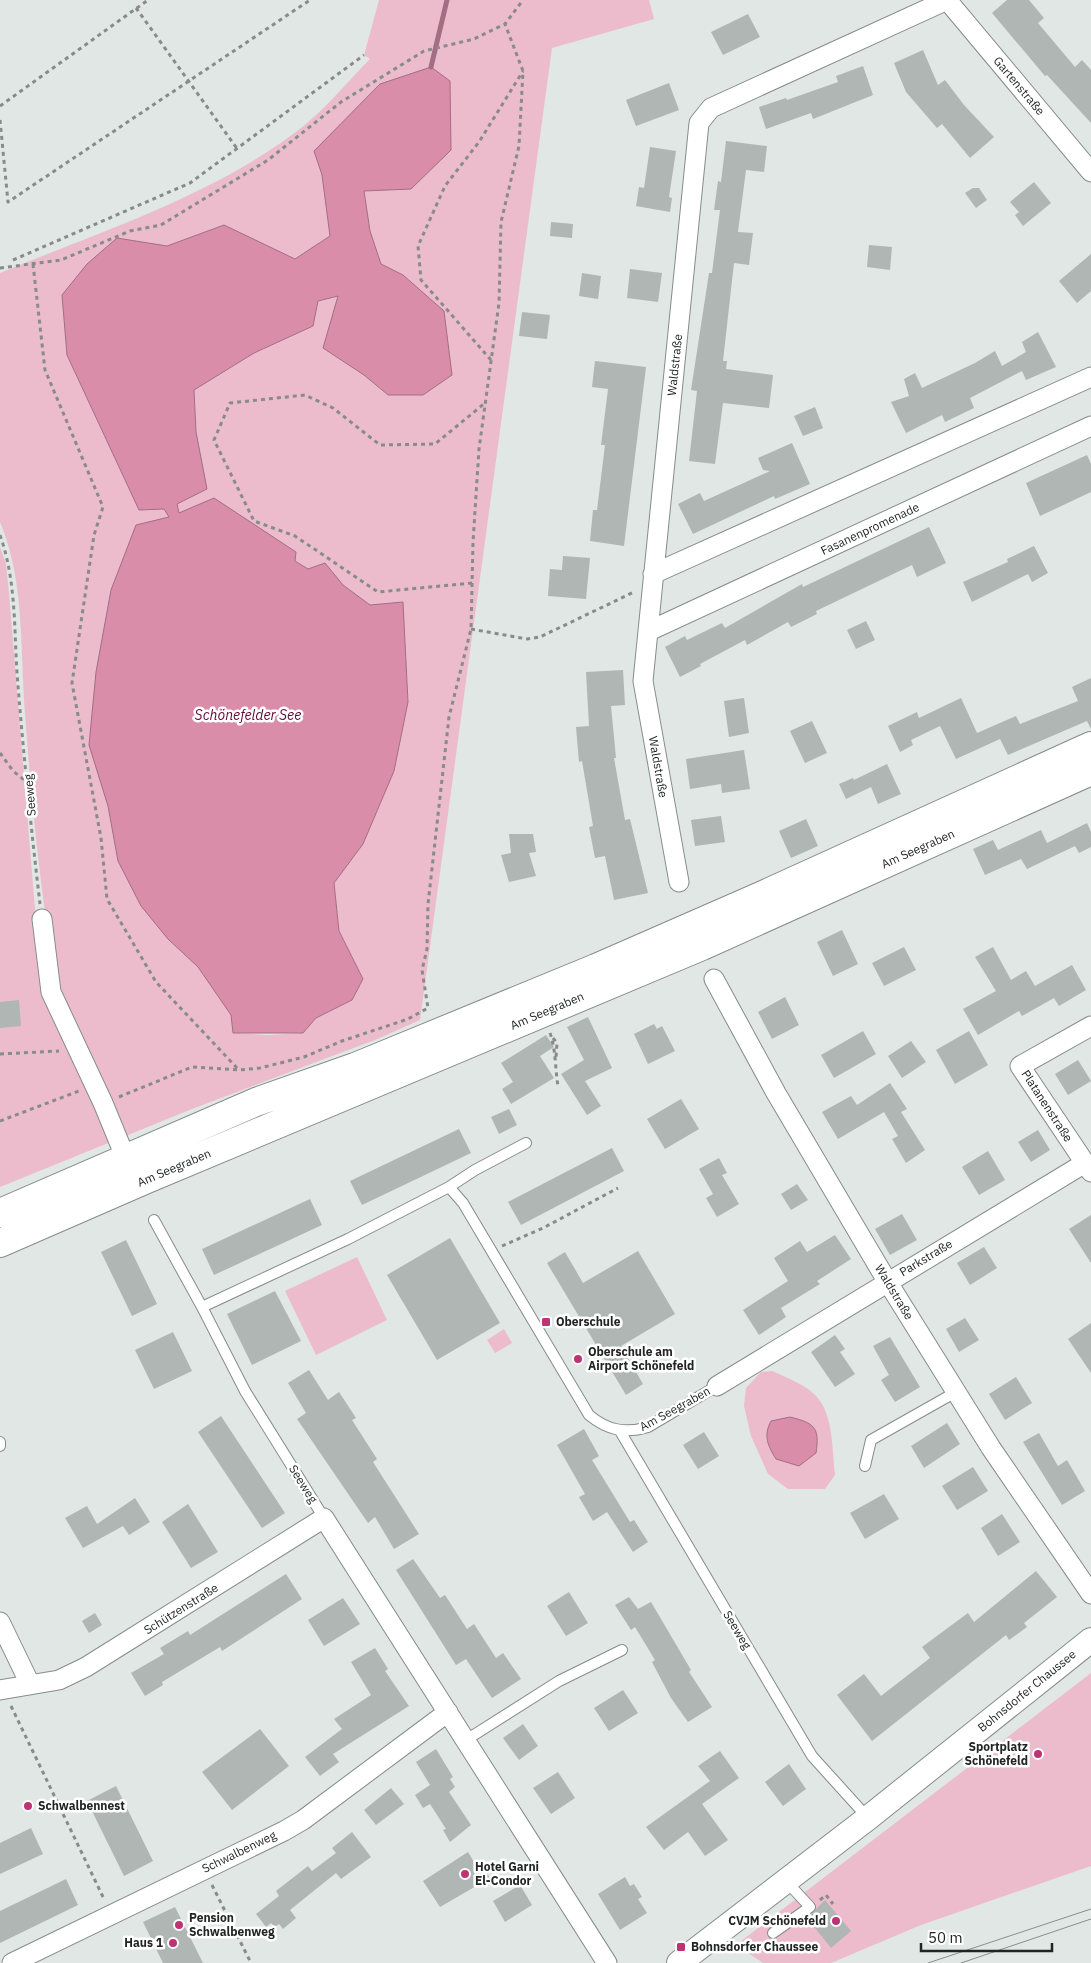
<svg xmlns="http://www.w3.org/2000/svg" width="1091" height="1963" font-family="'IBM Plex Sans',sans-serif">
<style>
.green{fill:#ecbccc;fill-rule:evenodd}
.water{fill:#d98da8;stroke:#a26e81}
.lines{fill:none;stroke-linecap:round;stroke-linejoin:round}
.stream{stroke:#a26e81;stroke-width:5}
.building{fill:#afb6b4}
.service-casing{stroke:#868c8a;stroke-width:12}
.minor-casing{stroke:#868c8a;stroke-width:21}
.tertiary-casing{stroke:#868c8a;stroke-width:26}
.primary-casing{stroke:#868c8a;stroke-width:30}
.path{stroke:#878b8a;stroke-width:3;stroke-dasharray:4 4;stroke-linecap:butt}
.service{stroke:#fff;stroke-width:10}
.minor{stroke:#fff;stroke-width:19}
.tertiary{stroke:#fff;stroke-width:24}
.primary{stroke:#fff;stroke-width:28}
.tram{stroke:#8a8e8d;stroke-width:1}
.poi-dot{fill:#bc3473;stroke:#fff;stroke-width:2}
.labels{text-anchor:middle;stroke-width:5;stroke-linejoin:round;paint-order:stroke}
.street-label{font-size:12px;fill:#232525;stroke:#fff}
.poi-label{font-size:12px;font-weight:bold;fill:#232525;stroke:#fff;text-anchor:start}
.water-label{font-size:14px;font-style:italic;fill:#620736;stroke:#fff}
</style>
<rect width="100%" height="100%" fill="#e0e7e5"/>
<path class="green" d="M379,0H649L654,19L552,48L420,1020L375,1040L192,1109L0,1187V547L6,564L9,593L35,909L53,967C40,884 31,798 25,713C20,650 25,581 0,522V273C104,230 217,195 306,124C329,105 349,80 370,59L364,55ZM314,151L411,189L364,190L370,231L381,264L403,275L387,395L364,375L339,296L317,301L313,326L254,353L194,390L196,432L177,504L179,513L272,537L296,552L295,561L308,569L325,563L343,585L370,605L402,602L408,702L394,771L363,844L334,882L339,931L363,979L352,1000L316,1018L303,1033L269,1035L233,1033L231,1015L198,967L168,939L118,861L108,806L169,517L164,509L139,510L67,355L117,238L167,246L224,226L295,259L330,236L322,175Z
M357,1257L387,1320L316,1355L285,1291Z
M504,1329L512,1343L495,1353L487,1340Z
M772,1371C787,1378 805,1384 816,1396C834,1415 832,1451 835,1475L825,1489H788L768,1474L751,1436L744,1406L746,1388L761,1372Z
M1091,1673V1866L921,1925L831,1963H763L736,1945Z"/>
<path class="water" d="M431,67L450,81L451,150L411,189L364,191L370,231L381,264L403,275L444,311L452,375L423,395H388L364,375L323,348L338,296L318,301L313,326L254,353L194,390L196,432L207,489L177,504L179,513L214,498L296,552L295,561L308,569L325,563L343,585L370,605L403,602L408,702L394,771L363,844L334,883L339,931L363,979L352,1000L316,1018L303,1033H233L231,1015L198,967L168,939L141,906L118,861L108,806L89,745L96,672L111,590L136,525L169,517L164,509L139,510L67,355L62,295L87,264L117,238L167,246L224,225L295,259L330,236L322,175L314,151L380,84Z
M790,1417C814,1423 820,1427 816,1453L799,1466L776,1459C768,1446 763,1436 771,1421Z"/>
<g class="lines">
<path class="stream" d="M431,67L447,0"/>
</g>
<path class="building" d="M1007,0H1029L1044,18L1038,23L1075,67L1082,60L1091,70V123L1047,75L1045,76L992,13Z
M748,14L760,37L723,55L711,32Z
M923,50L938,85L945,80L964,105L994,137L970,158L942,124L937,128L906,92L894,63Z
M863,66L873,95L813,119L811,113L766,129L759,107L786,98L787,100L838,82L836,76Z
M669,83L679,110L636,126L626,100Z
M726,141L767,146L764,172L746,170L738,232L753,233L749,265L734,263L723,361H727L726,369L773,375L769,408L723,403L715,464L689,461L697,391L691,390L709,273H712L720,210H714L718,181L721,182Z
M650,147L676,151L669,197L672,198L670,212L636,206L639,187L644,188Z
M1034,182L1051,203L1023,226L1015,215L1019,212L1010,202Z
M973,188H979L987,200L976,208L965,193Z
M551,222L573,224L572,238L550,236Z
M869,245L892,247L890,270L867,267Z
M1091,254V291L1077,303L1059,281Z
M630,269L662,273L658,302L627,298Z
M582,273L601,276L598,299L579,296Z
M522,312L550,315L547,339L519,336Z
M1038,332L1056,367L1026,380L1022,371L970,398L974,408L945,422L942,415L906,433L891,402L909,396L904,379L915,373L922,388L975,363L995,351L1002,366L1026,352L1022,342Z
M595,361L646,367L624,546L590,541L593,510H597L605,445H601L608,389L592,387Z
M815,407L823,428L803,436L794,416Z
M792,443L810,484L775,499L774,496L693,534L678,504L700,493L704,501L770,471L763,470L758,458Z
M1087,455L1091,464V492L1040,516L1026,483Z
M929,527L946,563L917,577L912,565L816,611L817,614L791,627L788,622L747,645L745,640L700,664L701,666L680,677L665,647L685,636L687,640L722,623L725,628L802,584L803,587Z
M1034,546L1048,573L1032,582L1028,574L972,602L963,582L1008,562L1007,559Z
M563,556L590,558L586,599L548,596L550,569L562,570Z
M866,621L875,640L856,649L847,630Z
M623,670L625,705L611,706L616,758H614L625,820L630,819L648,893L614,900L605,856L595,858L589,827L593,826L582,761L579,762L576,727L589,726L586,672Z
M1091,678V729L1087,721L1008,755L1000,739L956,759L940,726L911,740L913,745L900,752L888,726L917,712L919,718L961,698L977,733L1016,716L1020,724L1078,701L1072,687Z
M744,698L749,733L729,737L724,701Z
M812,721L827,753L805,763L790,731Z
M744,750L750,789L722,793L721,784L690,789L686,759Z
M887,764L901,794L878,804L871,787L846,799L839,784L853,778L854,780Z
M721,816L725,842L695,846L691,820Z
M806,819L818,846L791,858L779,831Z
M1087,823L1091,832V847L1079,853L1075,846L1027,869L1021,859L985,875L973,849L993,840L998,850L1041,830L1047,843Z
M509,834H533L536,852L529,853L536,876L509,882L501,855L511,853Z
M842,930L858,964L833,976L817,942Z
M904,947L916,970L884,986L872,963Z
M993,947L1011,980L1026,971L1035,986L1072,965L1086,990L1059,1006L1054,998L1022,1016L1019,1011L978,1035L963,1009L996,991L975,957Z
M785,997L799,1025L772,1039L758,1012Z
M19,1000L21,1026L0,1028V1002Z
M588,1017L612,1068L585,1081L601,1106L587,1115L561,1074L584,1060L567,1027Z
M654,1024L657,1029L662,1026L675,1051L648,1064L634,1034Z
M863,1031L876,1054L834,1078L821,1055Z
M969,1031L988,1065L955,1084L936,1050Z
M546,1035L554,1047L540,1056L554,1078L511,1104L502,1089L513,1082L501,1063Z
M911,1041L926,1062L902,1078L888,1056Z
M1078,1060L1091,1081L1068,1095L1055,1074Z
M890,1083L907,1109L901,1112L925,1150L906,1163L892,1139L898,1136L884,1112L838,1139L822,1112L851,1096L857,1105Z
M681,1099L699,1129L665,1149L647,1119Z
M509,1109L517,1125L499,1134L491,1117Z
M459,1129L471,1153L362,1205L350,1181Z
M1038,1130L1050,1150L1031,1162L1018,1142Z
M612,1148L624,1171L521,1225L508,1202Z
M988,1151L1005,1180L979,1195L962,1167Z
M719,1158L727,1173L722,1175L739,1204L717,1217L706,1198L713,1194L699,1169Z
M797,1184L808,1200L791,1210L781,1194Z
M310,1199L322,1225L214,1275L202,1249Z
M902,1214L917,1240L890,1255L875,1229Z
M1091,1215V1263L1069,1229Z
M835,1235L851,1259L817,1281L820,1284L781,1308L786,1317L759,1335L743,1310L788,1281L774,1258L800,1241L807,1252Z
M450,1238L500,1323L437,1360L387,1275Z
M126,1240L157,1304L132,1316L101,1252Z
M984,1247L997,1268L970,1285L957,1263Z
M638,1251L675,1314L621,1346L643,1384L626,1395L547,1263L565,1252L583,1283Z
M275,1291L301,1341L252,1365L227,1314Z
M965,1318L979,1340L959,1352L946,1329Z
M1091,1323V1373L1068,1339Z
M173,1332L192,1371L154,1389L135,1350Z
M835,1335L845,1349L840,1352L855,1374L835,1387L811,1352Z
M890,1337L920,1387L895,1402L881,1380L889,1375L873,1346Z
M309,1370L328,1400L339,1392L356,1418L352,1420L377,1459L373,1462L419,1534L394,1549L375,1517L368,1523L297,1419L306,1413L288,1383Z
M1016,1377L1032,1403L1005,1420L989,1394Z
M221,1416L285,1513L262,1528L198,1432Z
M947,1423L960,1444L924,1468L911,1446Z
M584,1429L599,1456L592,1460L630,1522L634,1520L648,1542L633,1552L607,1512L593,1521L579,1497L585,1494L557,1445Z
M704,1432L719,1456L698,1469L683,1445Z
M1039,1433L1058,1466L1067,1460L1085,1491L1062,1505L1023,1442Z
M973,1467L988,1491L957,1510L942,1486Z
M884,1494L899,1519L865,1539L850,1513Z
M135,1498L150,1522L129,1535L123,1526L83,1548L65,1518L87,1506L97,1524Z
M188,1504L218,1552L191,1568L162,1522Z
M1002,1514L1020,1542L998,1556L981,1528Z
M413,1559L440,1598L445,1595L467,1629L474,1624L496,1658L503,1653L521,1679L492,1698L466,1659L456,1665L396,1570Z
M1036,1571L1057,1597L1024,1623L1027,1627L1009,1640L1006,1635L872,1741L837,1695L864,1674L881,1696L930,1658L922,1647L968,1613L974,1622Z
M286,1574L302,1599L222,1651L220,1647L162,1682L163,1685L145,1696L131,1673L164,1654L160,1648L188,1631L190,1635Z
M569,1592L588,1623L566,1636L547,1606Z
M629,1597L638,1609L651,1602L691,1670L689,1672L712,1707L688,1722L671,1698L652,1662L655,1660L635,1627L631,1630L615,1605Z
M343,1598L360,1624L324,1646L308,1620Z
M95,1613L102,1625L89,1633L82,1621Z
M375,1648L388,1669L385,1671L409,1706L333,1754L339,1762L320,1776L305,1757L342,1729L334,1719L371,1695L351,1662Z
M623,1690L638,1713L609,1731L594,1708Z
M523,1724L538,1746L519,1760L503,1738Z
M260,1729L289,1766L232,1810L202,1772Z
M436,1749L453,1777L450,1779L455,1787L449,1792L471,1825L450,1842L443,1830L446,1829L430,1804L423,1808L415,1795L430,1785L416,1762Z
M720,1751L739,1778L702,1804L728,1840L705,1856L688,1832L664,1850L646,1827L710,1781L698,1766Z
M789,1764L806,1789L783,1806L765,1782Z
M558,1772L575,1798L551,1814L533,1788Z
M116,1786L153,1861L124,1876L87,1801Z
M391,1788L404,1804L376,1825L364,1810Z
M31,1828L43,1854L0,1874V1843Z
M352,1832L371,1857L341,1879L336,1873L290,1910L296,1918L283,1929L279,1924L275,1927L271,1923L266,1927L256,1914L279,1896L276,1891L308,1866L312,1871L336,1853L332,1848Z
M468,1852L477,1867L481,1864L490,1878L440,1907L423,1881Z
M625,1877L630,1886L634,1884L642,1897L638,1899L647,1913L620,1930L598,1894Z
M66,1879L78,1905L0,1943V1911Z
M520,1885L532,1905L505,1922L493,1901Z
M825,1900L851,1931L831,1948L807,1918Z
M175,1907L203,1963H163L143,1922Z"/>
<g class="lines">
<g class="service-casing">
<path id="service" d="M449,1187L463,1203L589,1415C607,1430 625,1434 648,1427L717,1386
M154,1220L202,1307L245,1391L324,1518
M202,1307L348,1239L449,1187L475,1170L526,1143
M620,1431L812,1756L868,1818
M0,1442V1446
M865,1466L871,1440L956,1392
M466,1740L559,1681L622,1650
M773,1933L810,1907L786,1881"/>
</g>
<g class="minor-casing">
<path id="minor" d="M653,574L1091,377
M649,631L1091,426
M679,882L643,681L699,123L711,108L947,0L1091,172
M42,919L51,992L103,1103L126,1159
M714,979L776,1093L887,1281L991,1448L1091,1594
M1091,1026L1020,1066L1091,1172
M717,1386L1085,1163
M0,1622L30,1684
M0,1690L59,1680L86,1667L324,1518L607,1963
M12,1963L284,1831L303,1820L448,1712"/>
</g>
<g class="tertiary-casing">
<path id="tertiary" d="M679,1963L868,1818L1091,1640"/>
</g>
<g class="primary-casing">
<path id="primary" d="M0,1213L256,1102L355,1067L596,968L763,895L1091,746
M0,1243L147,1179L702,946L1091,771"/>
</g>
<path class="path" d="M136,8L238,150
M0,106L148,0
M0,120L8,202L310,0
M13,260L190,183L364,55
M33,264L45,370L103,507L94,535L72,683L101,838L107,899L156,982L238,1069
M0,268L61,260L130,231L161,225L268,160L341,102L424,51L474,39L505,24L523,0
M491,360L421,280L418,246L445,186L479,142L523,71
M0,535C16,580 14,626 17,673C23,750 31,828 40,904
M472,583L378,592L295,536L254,521L214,440L230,403L305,395L333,408L380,445L435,444L485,403
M471,629L527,639L540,637L634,592
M0,753L13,771L28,783
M550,1033C556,1050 555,1068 558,1086
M553,1038L557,1043L556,1057
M0,1054L59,1051
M119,1097L192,1067L239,1070L260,1068L304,1057L342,1041L408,1019L428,1008L422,970L427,949L428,904L449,717L471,629L473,542L479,449L499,303L501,222L519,146L523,71L505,24
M0,1121L79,1091
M502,1246L543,1228L618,1188
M11,1706L104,1899
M212,1885L251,1963
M820,1900L826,1895L833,1904"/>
<use href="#service" class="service"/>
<use href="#minor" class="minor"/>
<use href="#tertiary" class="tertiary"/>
<use href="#primary" class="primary"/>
<path class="tram" d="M928,1963L1091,1909
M961,1963L1091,1919"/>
</g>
<g class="poi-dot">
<rect x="541" y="1317" width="10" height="10" rx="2.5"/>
<circle cx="578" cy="1359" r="5"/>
<circle cx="1038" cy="1754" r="5"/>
<circle cx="28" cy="1806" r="5"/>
<circle cx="465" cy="1874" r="5"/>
<circle cx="836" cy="1921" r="5"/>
<circle cx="179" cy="1925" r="5"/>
<circle cx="173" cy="1943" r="5"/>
<rect x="676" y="1942" width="10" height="10" rx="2.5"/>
</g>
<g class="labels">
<g class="street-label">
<text transform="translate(1019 86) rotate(50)" y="4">Gartenstraße</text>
<text transform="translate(675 365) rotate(-84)" y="4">Waldstraße</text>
<text transform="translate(870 529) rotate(-25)" y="4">Fasanenpromenade</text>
<text transform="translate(658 767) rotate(80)" y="4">Waldstraße</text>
<text transform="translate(30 795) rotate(-95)" y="4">Seeweg</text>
<text transform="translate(918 849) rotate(-24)" y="4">Am Seegraben</text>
<text transform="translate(547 1011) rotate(-23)" y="4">Am Seegraben</text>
<text transform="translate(1047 1106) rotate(57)" y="4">Platanenstraße</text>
<text transform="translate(174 1168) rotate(-23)" y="4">Am Seegraben</text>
<text transform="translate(926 1258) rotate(-31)" y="4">Parkstraße</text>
<text transform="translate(894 1292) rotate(59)" y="4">Waldstraße</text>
<text transform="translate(675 1409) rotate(-29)" y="4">Am Seegraben</text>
<text transform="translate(303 1484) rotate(58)" y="4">Seeweg</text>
<text transform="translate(181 1609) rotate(-32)" y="4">Schützenstraße</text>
<text transform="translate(737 1630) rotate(59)" y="4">Seeweg</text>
<text transform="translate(1027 1691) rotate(-39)" y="4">Bohnsdorfer Chaussee</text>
<text transform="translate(239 1852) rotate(-26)" y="4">Schwalbenweg</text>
</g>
<g class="poi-label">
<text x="556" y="1326">Oberschule</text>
<text x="588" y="1356">Oberschule am<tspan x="588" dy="14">Airport Schönefeld</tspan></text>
<text x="1028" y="1751" text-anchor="end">Sportplatz<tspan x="1028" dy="14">Schönefeld</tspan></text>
<text x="38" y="1810">Schwalbennest</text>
<text x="475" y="1871">Hotel Garni<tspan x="475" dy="14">El-Condor</tspan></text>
<text x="189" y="1922">Pension<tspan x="189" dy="14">Schwalbenweg</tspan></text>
<text x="826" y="1925" text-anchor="end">CVJM Schönefeld</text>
<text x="163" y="1947" text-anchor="end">Haus 1</text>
<text x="691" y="1951">Bohnsdorfer Chaussee</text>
</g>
<g class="water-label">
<text x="248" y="720">Schönefelder See</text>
</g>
</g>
<path d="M921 1943v8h131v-8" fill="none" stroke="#232525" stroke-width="2.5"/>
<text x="928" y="1943" font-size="15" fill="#232525" stroke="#ffffff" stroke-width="4" paint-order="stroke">50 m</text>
</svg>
